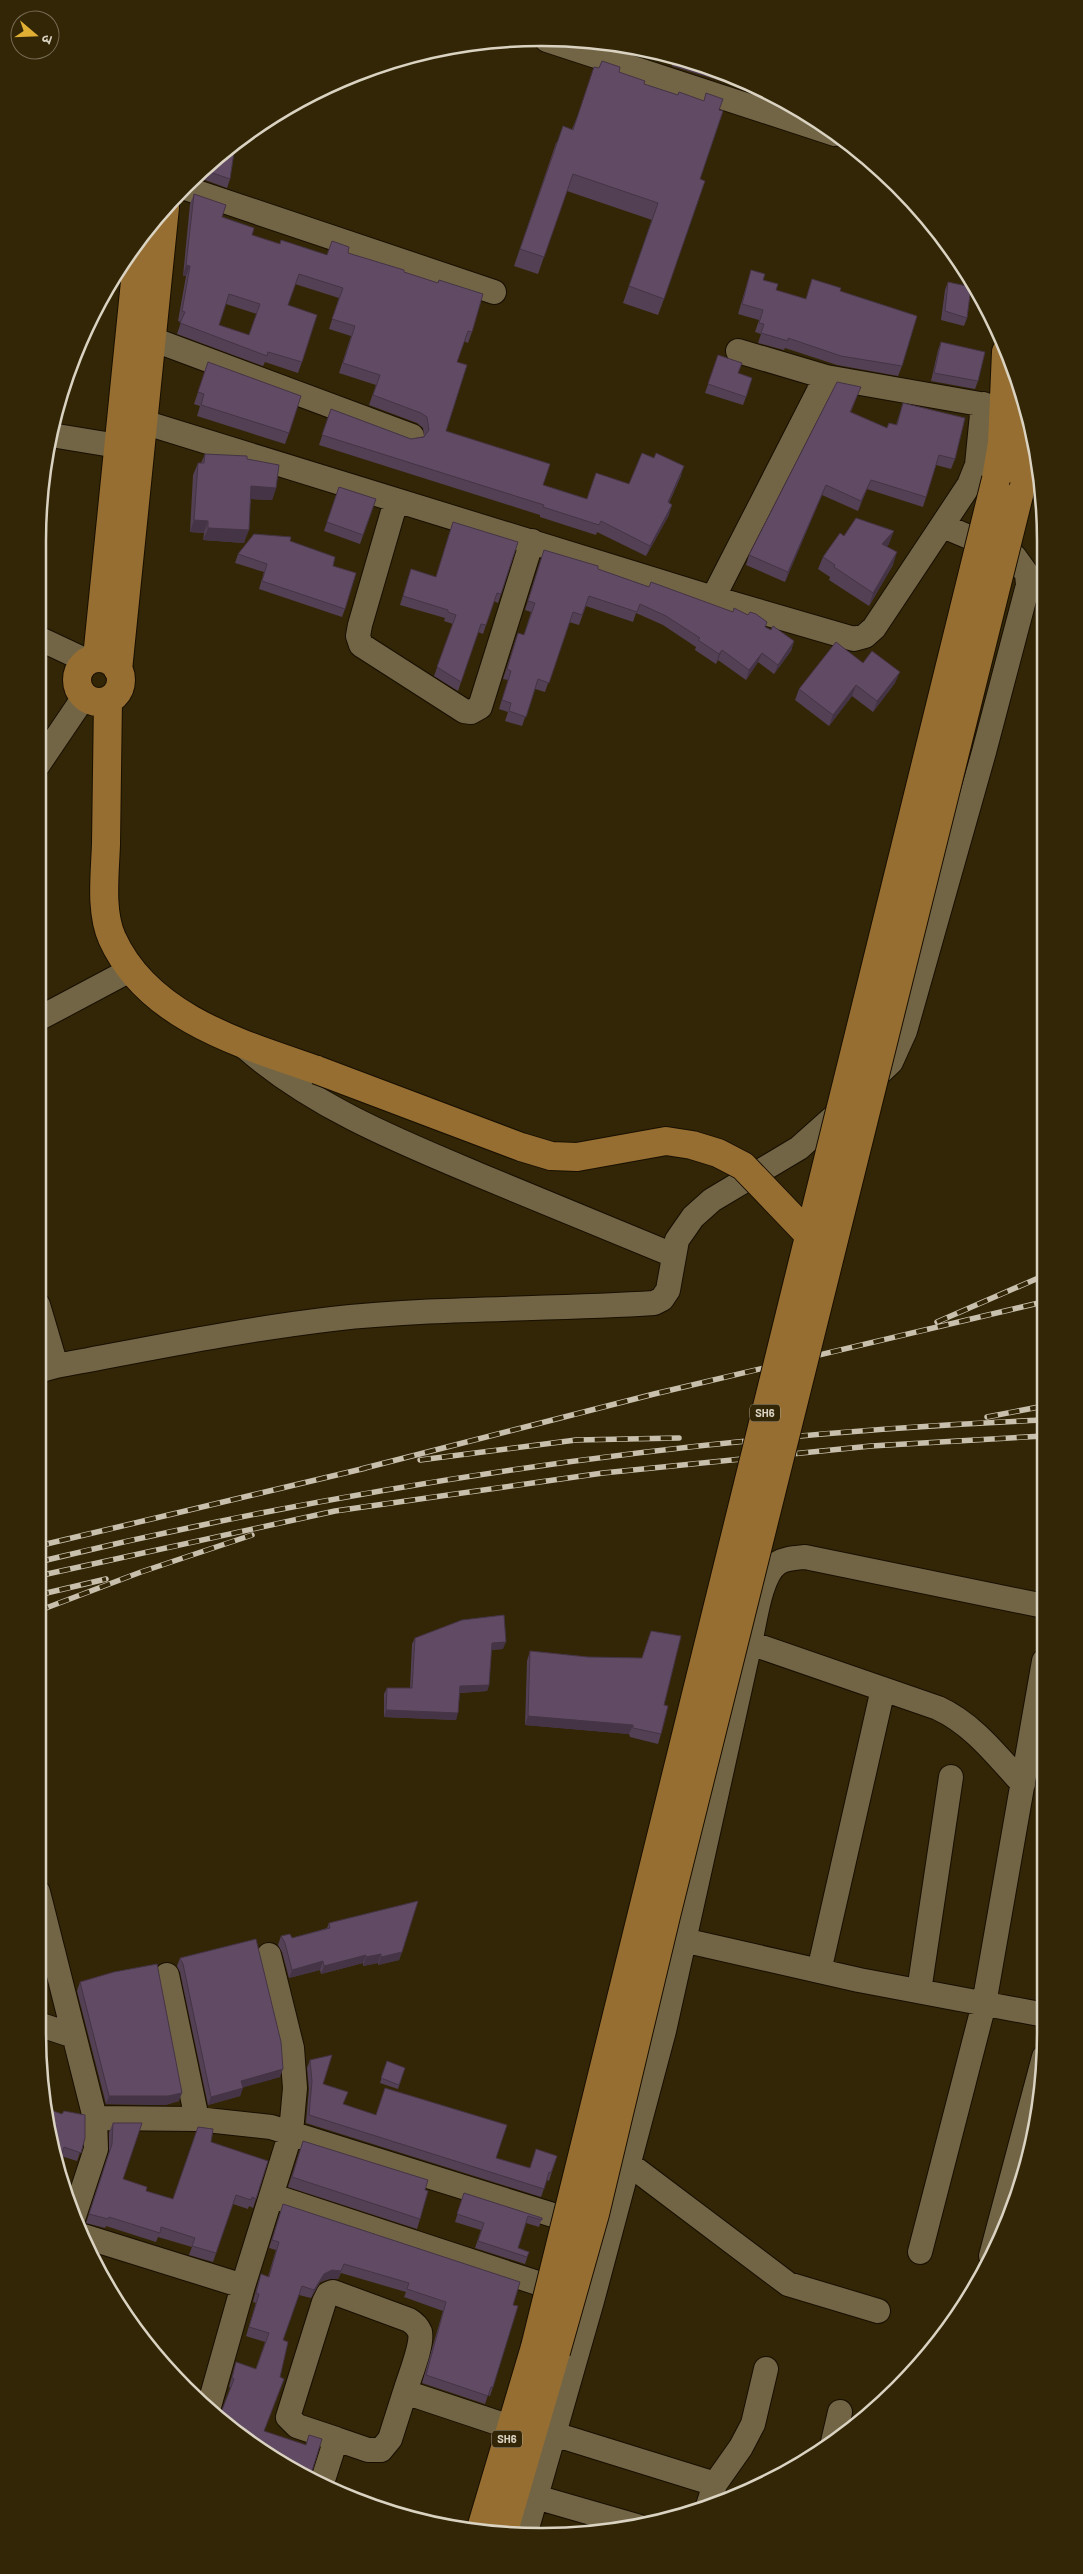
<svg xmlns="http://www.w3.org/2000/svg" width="1083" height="2574" font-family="Barlow,'Noto Sans Devanagari',sans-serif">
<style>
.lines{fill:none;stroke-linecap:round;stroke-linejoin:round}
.minor-casing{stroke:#180f00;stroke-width:26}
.major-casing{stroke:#180f00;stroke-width:30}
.minor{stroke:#726546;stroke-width:24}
.major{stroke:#966e31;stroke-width:28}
.rail-casing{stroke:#c8c0ad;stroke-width:5.5}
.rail{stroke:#322607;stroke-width:4;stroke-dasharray:11;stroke-linecap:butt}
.major-bridge-casing{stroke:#180f00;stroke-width:30;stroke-linecap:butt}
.major-bridge{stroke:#966e31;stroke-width:28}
.wall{fill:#534055;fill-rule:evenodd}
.shaded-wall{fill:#443445}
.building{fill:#614a63;stroke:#443445;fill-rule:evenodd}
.labels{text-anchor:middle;stroke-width:5;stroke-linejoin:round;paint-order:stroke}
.shield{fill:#322607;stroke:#a89f8a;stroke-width:1}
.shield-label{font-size:11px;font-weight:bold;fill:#dbd3c2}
.rim{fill:none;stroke:#dbd3c2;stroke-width:2.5}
</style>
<rect width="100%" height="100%" fill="#322607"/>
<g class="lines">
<g class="minor-casing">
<path id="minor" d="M547,40L835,134
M185,188L494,292
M152,339L412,436
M738,351L826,377L997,407
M127,417L713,598L854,639L865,636L874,628L969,485L977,465L983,404
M51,435L118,446
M396,501L360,625L358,636L361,645L464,711L471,712L480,707L532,541
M713,598L826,377
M38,638L87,661
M38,765L84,697
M38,1019L132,969
M246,1048C315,1108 401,1142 484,1177C547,1203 610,1229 673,1255
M872,1080L891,1062L905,1031L984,752L1028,585L1027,574L1014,556L943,526
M38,1305L56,1366
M38,1371L56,1366C148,1349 239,1330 332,1319C439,1307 547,1310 654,1303L662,1299L668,1290L677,1240L693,1217L712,1200L799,1148L845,1107
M750,1643L938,1708C973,1724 997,1756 1023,1784
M38,1892L95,2118L96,2149L74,2216
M683,1940L859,1980L1045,2015
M819,1971L883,1689
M167,1975L197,2119
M919,1991L951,1777
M38,2024L74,2036
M95,2118L197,2119L271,2127L585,2225
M629,2164L788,2284L878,2311
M273,2196L568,2293
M83,2236L243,2286
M920,2252L984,2004L1044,1661
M991,2256L1044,2057
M208,2410L243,2286L291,2132L295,2088L292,2048L269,1955
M554,2434L715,2484
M336,2439L368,2450H381L390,2439L405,2392
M833,2442L840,2412
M322,2483L336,2439L297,2426L288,2417L324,2302L328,2294L333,2292L409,2320C414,2323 418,2327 420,2332C423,2345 409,2378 405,2392L510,2427
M536,2497L640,2527
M708,2506L715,2484L741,2447L753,2424L766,2369
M525,2535L592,2301L664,2031L750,1643C755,1622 760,1575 778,1563C786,1558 795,1558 805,1557L1044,1606"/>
</g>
<g class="major-casing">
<path id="major" d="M996,479L1002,443L1006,352
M1019,495L1027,452L1028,411
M97,658L139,242
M77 680a22 22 0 1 1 44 0a22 22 0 1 1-44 0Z
M118,670L165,207
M108,700C107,748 107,796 106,844C105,874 100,911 112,938C148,1018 242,1044 317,1070
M480,2532L535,2347
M503,2534L556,2352"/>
</g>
<use href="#minor" class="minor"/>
<use href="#major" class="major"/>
<g class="rail-casing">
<path id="rail" d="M937,1322L1043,1276
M987,1417L1044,1406
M420,1460L576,1440L679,1438
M361,1469L654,1394L1043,1302
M38,1546L366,1468
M38,1562C368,1482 704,1434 1044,1420
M38,1576L335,1511L603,1473L871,1446L1044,1436
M38,1595L106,1579
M38,1611L141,1572L252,1535"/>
</g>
<use href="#rail" class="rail"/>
<g class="major-bridge-casing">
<path id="major-bridge" d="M317,1070L521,1147L551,1156L577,1157L666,1141L692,1145L718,1153L743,1166L808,1234
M535,2347L996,479
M556,2352L595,2214L666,1916L1019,495"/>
</g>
<use href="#major-bridge" class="major-bridge"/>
</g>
<path class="wall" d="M614,43L644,50H622L614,47Z
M673,57L703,64L736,80L734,85L672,66Z
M599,68L619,72L644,84L719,110L700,179L664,299L658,315L623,303L652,220L567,191L538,274L514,266L556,143L572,129Z
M231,145L230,179L227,188L197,177Z
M194,194L222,217L252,235L280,244L327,255L348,253L404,272L472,332L468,343L464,341L457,362L446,431L543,485L587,499L596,473L629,484L681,476L669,503V515L646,556L597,532L596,535L540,517V515L319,445L331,409L411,439L424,436L423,428L417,423L369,405L376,385L339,373L351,336L329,329L339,298L295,284L288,305L302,362L298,373L265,362L263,366L177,334L181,322L178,321L186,276H183L190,204ZM226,304L257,314L249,335L219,325Z
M751,270L776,290L806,299L840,291L902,366L898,376L837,365L785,348L784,350L758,343L761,334L755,332L759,320L738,314Z
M948,282L967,318L964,326L941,320L945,290Z
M941,342L978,381L975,389L931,381L938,350Z
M718,355L738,373L746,397L743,405L705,393Z
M208,362L289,433L285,444L197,416L200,406L194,404Z
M857,396L851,412L887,428L889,423L896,425L903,403L955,459L951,469L936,465L923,507L867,489L858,511L822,495L785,582L746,565L749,555Z
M205,454L247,459L276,488L272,500L251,499L244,543L203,540L204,533L190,532L193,475L198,463H201Z
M339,487L376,499L360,544L324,531Z
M453,522L501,594L498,603L494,601L483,634L478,632L458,691L434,676L453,624L444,621L445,618L400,605L411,569L436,577Z
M844,536L889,544L887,546L893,565L869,606L829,580L830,577L818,569L823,557Z
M290,541L345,609L342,617L259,589L264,572L235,563L238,554Z
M544,550L598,569L765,627L794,641L791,651L774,674L758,662L746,680L718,660L716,664L695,650L696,647L663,625L636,613L633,622L586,606L579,625L569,622L545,692L535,689L522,726L505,721L508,712L499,709L508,680L503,679L518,633L524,635L531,612L525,610Z
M863,663L895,683L873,712L852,696L829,726L795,700L799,689Z
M415,1638L503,1649L491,1650L489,1685L487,1691L460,1693L456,1720L384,1717V1694L387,1688H410L412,1644Z
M530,1651L588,1657L642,1658L664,1705L661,1734L658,1744L630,1737L629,1734L525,1725L527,1661Z
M329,1923L402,1952L399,1960L378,1965V1963L363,1966V1963L321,1974L320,1970L289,1978L282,1952L278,1945L281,1936L292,1938L327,1928Z
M180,1958L280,2077L243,2087L240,2096L208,2105L180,1972L177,1966Z
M80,1982L179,2101L165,2105L106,2104L77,1991Z
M310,2060L323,2084L343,2104L496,2158L530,2168L557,2156L549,2181L547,2180L541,2197L306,2123L309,2089L307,2068Z
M387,2061L405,2068L398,2089L380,2083Z
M113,2123L123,2179L146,2191L173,2199L211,2142L256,2199L253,2208L249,2206L248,2209L233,2204L213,2262L189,2255L192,2247L158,2237L156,2242L106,2226L105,2228L86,2223L109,2153V2132Z
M47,2131L85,2138L77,2161L61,2156L57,2168Z
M303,2141L425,2190L420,2219L417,2229L288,2187Z
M464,2193L542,2218L539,2227L526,2223L518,2248L529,2252L525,2264L475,2248L481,2230L455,2222Z
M283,2204L513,2305L493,2387L490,2396L488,2395L485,2404L422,2383L443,2311L404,2297L406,2292L341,2273L338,2279H329L320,2282L311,2298L299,2295L283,2340L264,2432L306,2445L309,2435L312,2471L222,2410L231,2388L229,2387L236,2362L256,2369L265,2342L246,2336L256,2303L253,2302L258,2283L261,2274L268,2277L276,2250L269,2248Z"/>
<path class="shaded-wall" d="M624,46L644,50H622Z
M186,265L190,266L186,276H183Z
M684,466L681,476L664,512L668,502Z
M871,480L867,489L858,511L861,501Z
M826,485L822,495L785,582L788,572Z
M251,486L276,488L272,500L247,499Z
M672,505L669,515L646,556L650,546Z
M194,520L208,521L204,533L190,532Z
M208,528L249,530L244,543L203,540Z
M894,531L889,544L878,557L882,544Z
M897,552L893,565L869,606L873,593Z
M794,641L791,651L774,674L778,665Z
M722,650L718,660L716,664L719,654Z
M762,653L758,662L746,680L749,670Z
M900,672L895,683L873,712L877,701Z
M856,685L852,696L829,726L833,715Z
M506,1642L503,1649L489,1650L492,1643Z
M489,1685L487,1691L457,1693L460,1686Z
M386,1710L458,1713L456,1720L384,1717Z
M528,1716L633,1725L629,1734L525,1725Z
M402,1952L399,1960L378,1965L381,1957Z
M381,1954L378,1963L363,1966L366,1957Z
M366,1955L363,1963L321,1974L324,1966Z
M323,1961L320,1970L289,1978L292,1970Z
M283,2069L280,2077L238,2089L241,2081Z
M243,2088L240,2096L208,2105L211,2097Z
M182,2093L179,2101L165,2105L106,2104L109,2096Z
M332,2270L341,2271L338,2279H329L320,2282L311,2298L314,2290L324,2274Z"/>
<path class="building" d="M675,58L703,64L714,70Z
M602,61L620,67L619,72L645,81L644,84L678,95L679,92L704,101L706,93L723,99L719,110L723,111L700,179L705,181L664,299L629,286L658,203L573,174L544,257L520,249L563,126L573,130L594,67L599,68Z
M231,145L235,146L230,179L204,170Z
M194,194L226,205L222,217L254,228L252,235L280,244L281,240L327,255L332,241L349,247L348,253L404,270V272L438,283L439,280L483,294L472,332L468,331L457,362L467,365L446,431L550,464L543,485L587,499L596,473L629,484L642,453L654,458L656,453L684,466L668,502L672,505L650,546L601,521L599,525L543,507L544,505L322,435L331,409L411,439L424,437L429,430L427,417L421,413L373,395L380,375L343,363L355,326L332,319L343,288L299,274L288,305L317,315L302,362L268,352L267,356L180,323L185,312L182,311L190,266L186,265ZM229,294L260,304L249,335L219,325Z
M751,270L765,274L763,280L778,284L776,290L806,299L812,279L841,288L840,291L917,316L902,366L841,356L788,338V341L761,333L764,324L759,323L763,310L742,304Z
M948,282L971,287L967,318L945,311Z
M941,342L985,352L978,381L934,373Z
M718,355L742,363L738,373L752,378L746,397L708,384Z
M208,362L301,396L289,433L201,405L204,394L198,392Z
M837,382L861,387L850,412L887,428L889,423L897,425L903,403L965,418L955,459L939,455L926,497L871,480L861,501L826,485L788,572L749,555Z
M205,454L247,456V459L279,465L276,488L251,486L249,530L208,528V521L194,520L198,463H204Z
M339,487L376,499L363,535L327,522Z
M856,518L894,531L882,544L897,552L873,593L834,567L835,565L823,557L840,533L844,536Z
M453,522L518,542L501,594L497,593L486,625L481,624L461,682L437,667L456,615L448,612V610L403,596L411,569L436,577Z
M254,534L291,537L290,541L335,557L333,566L356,573L345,609L262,581L267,564L238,554Z
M544,550L598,566V569L649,587L651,582L733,612L734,608L748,615L750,612L756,614L767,622L765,627L771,630L773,626L794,641L778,665L762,653L749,670L722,650L719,654L698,640L700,638L666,616L640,604L637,612L589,596L582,615L573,612L549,683L538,679L526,717L509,711L511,703L502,700L511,671L507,669L518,633L524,635L535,603L528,601Z
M836,642L863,663L872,651L900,672L877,701L856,685L833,715L799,689Z
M504,1615L506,1642L492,1643L489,1685L460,1686L458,1713L386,1710L387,1688H412L415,1638L462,1620Z
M651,1631L681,1636L664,1705L668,1706L661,1734L633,1728V1725L528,1716L530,1651L588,1657L642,1658Z
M418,1901L402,1952L381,1957V1954L366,1957V1955L324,1966L323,1961L292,1970L285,1943L281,1936L290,1934L292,1938L330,1928L329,1923Z
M256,1939L281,2042L283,2069L241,2081L243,2088L211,2097L183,1964L180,1958Z
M157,1964L182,2093L168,2096H109L80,1982L114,1972Z
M332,2055L323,2084L348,2092L343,2104L376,2115L385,2088L507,2125L496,2158L530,2168L536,2149L557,2156L551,2173L549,2172L544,2189L309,2115L312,2081L310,2060Z
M387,2061L405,2068L399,2085L381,2078Z
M47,2109L62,2114L64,2111L85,2115V2138L81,2153L64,2147L58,2166H57L47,2131L45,2111H47Z
M113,2123H142L123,2179L147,2187L146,2191L173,2199L198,2127L213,2129L211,2142L268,2161L256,2199L252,2197L251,2200L236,2195L216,2253L192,2246L195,2238L161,2227L160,2233L109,2217L108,2219L89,2214L112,2144Z
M303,2141L428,2180L425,2190L428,2191L420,2219L292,2177Z
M464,2193L542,2218V2220L528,2216L518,2248L529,2252L527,2257L478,2241L484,2223L457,2214Z
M283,2204L520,2282L513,2305L518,2306L493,2387H491L488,2396L426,2375L446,2302L407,2289L409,2283L344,2264L341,2271L332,2270L324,2274L314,2290L302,2286L283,2340L288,2342L280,2377L284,2379L264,2431L306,2445L309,2435L322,2439L312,2471V2478L313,2480L290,2469L216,2416L217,2413L222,2410L234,2379L232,2378L236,2362L256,2369L269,2333L249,2327L259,2294L256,2293L261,2274L269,2277L279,2242L272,2240Z"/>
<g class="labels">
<g class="shield">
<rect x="750" y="1404.5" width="30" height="17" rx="4"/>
<rect x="492" y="2430.5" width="30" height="17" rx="4"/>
</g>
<g class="shield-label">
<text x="765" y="1417">SH6</text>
<text x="507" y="2443">SH6</text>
</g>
</g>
<path d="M0 0H1083V2574H0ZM541 46H542A495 495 0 0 1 1037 541V2033A495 495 0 0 1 542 2528H541A495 495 0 0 1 46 2033V541A495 495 0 0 1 541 46Z" fill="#322607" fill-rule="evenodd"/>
<path class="rim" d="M541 46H542A495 495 0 0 1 1037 541V2033A495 495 0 0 1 542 2528H541A495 495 0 0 1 46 2033V541A495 495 0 0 1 541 46Z"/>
<g transform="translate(35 35) rotate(109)"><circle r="24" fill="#322607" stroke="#766b52"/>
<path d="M0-4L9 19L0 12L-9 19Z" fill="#e1af34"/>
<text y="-8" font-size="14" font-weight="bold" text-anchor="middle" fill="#dbd3c2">उ</text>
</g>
</svg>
